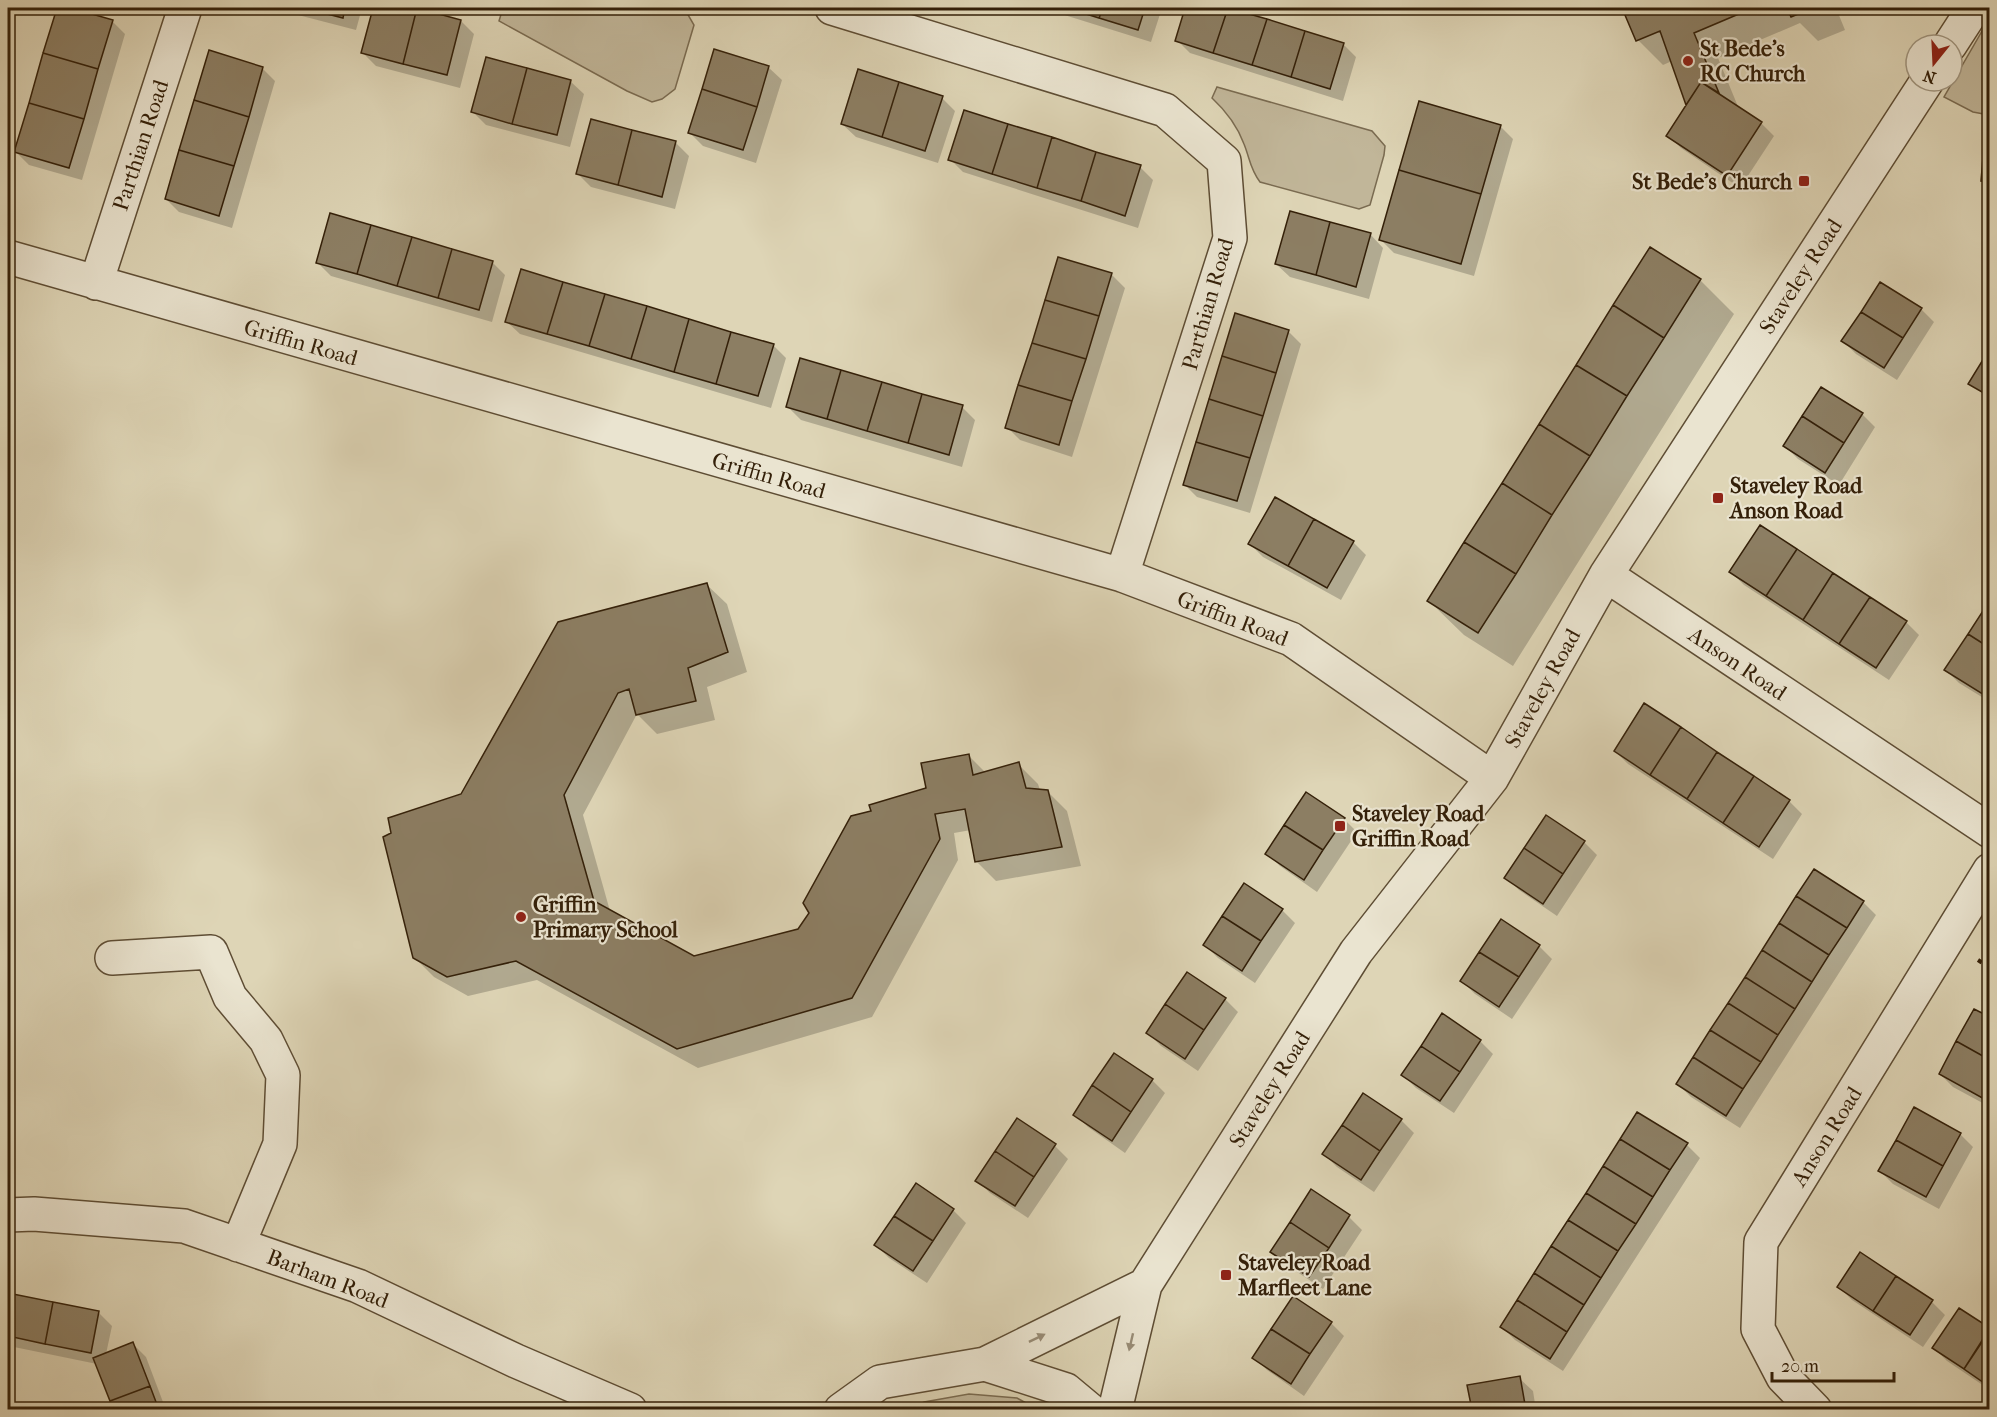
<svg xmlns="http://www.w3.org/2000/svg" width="1997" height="1417" font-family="'IM FELL French Canon',serif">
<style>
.green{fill:#c1b699;stroke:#7a6b51;stroke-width:1.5}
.shadow{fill:#0003}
.building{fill:#8c7e63;stroke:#342009;stroke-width:1.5}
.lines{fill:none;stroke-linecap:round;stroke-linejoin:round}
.minor-casing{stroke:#5e4d34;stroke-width:36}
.path{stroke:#342009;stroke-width:4;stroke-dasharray:4.5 3;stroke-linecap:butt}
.minor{stroke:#eae4d0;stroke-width:33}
.oneway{fill:#988c76}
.poi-dot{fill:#8f2418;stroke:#eae4d0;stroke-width:2}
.labels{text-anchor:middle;stroke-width:4.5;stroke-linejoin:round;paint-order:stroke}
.poi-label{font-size:22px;font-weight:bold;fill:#342009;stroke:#eae4d0;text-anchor:start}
.street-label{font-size:22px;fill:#342009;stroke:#eae4d0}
</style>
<rect width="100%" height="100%" fill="#ded5b6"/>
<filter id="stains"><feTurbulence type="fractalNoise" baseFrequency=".00333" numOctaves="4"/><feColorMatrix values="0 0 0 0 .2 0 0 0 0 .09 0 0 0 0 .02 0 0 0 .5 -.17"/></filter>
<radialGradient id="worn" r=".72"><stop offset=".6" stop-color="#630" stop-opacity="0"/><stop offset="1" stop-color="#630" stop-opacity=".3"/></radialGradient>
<path class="green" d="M503,8H668L687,13L694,25L675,89L662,99L652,102L627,91L499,21Z
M1989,19L1990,115H1989L1973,112L1944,97Z
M1217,87L1372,131L1385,146L1384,155L1370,205L1359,209L1260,182C1250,169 1250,159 1244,144C1237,125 1226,111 1212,98Z
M969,1394L1017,1398L1037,1409H910L924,1402Z"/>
<path class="shadow" d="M58,8H66L112,21L125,34L82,180L29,165L16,152Z
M271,8H362L356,30Z
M375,8H407L461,21L474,34L460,88L376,66L363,53Z
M1042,8H1162L1151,42Z
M1187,8H1227L1343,44L1356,57L1343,101L1190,53L1177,40Z
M1624,8H1836L1845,30L1818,41L1800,23L1718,58L1739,109L1761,123L1774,136L1740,188L1681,148L1668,135L1688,105L1672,61L1663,65L1638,40Z
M768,67L782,80L756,163L703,146L690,133Z
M262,68L275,81L232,228L179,212L166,199Z
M570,81L584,94L570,147L486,125L473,112Z
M942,98L955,111L938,163L856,137L842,124Z
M592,120L676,143L689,156L675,209L591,187L578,174Z
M1500,126L1513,139L1474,276L1394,253L1381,240Z
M1990,136V188L1982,181Z
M950,159L1140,167L1153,180L1138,228L963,172Z
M1370,234L1383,248L1369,299L1290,277L1276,264Z
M492,262L505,275L492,322L331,276L318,263Z
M1112,275L1125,288L1072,457L1020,440L1007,427Z
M1700,280L1734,314L1513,666L1464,635L1429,601Z
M1921,309L1934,322L1897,380L1856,354L1843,341Z
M506,321L773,345L786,358L771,408L520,334Z
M1288,331L1301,344L1250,513L1197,497L1184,484Z
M1990,363V398L1970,384Z
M788,407H962L975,420L962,467L801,420Z
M1862,414L1875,427L1839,485L1798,459L1785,446Z
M1353,542L1366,555L1341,600L1263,557L1250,544Z
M1731,572L1906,622L1919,635L1889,680L1744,585Z
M707,585L727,604L747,672L707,687L715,720L657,734L637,714L583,815L610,911L693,957L799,930L873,812L927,789L969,756L986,773L1018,764L1038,784L1040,790L1047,791L1067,811L1081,866L996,881L977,862L971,830L954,833L958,860L872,1017L698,1068L537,980L468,996L434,977L414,957L462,795Z
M1990,603V702L1959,683L1946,670Z
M1645,706L1789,801L1802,814L1773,859L1628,764L1615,751Z
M1307,794L1344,819L1357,832L1317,892L1280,866L1267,853Z
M1584,842L1597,855L1557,916L1519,890L1506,877Z
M1863,902L1876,915L1740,1128L1691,1097L1678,1084Z
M1282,910L1295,923L1255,983L1218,958L1205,945Z
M1502,921L1539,946L1552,959L1512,1019L1475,994L1462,981Z
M1225,999L1238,1012L1198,1071L1161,1046L1148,1033Z
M1990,1019V1107L1953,1087L1940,1074Z
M1480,1041L1493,1054L1454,1113L1416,1088L1403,1075Z
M1152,1080L1165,1093L1125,1153L1088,1127L1075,1114Z
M1364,1095L1401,1120L1414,1133L1374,1192L1337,1167L1324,1154Z
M1017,1120L1055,1146L1068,1159L1028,1218L990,1193L977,1180Z
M1960,1134L1973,1147L1939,1209L1893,1184L1880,1171Z
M1687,1145L1700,1158L1563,1371L1515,1340L1502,1327Z
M916,1185L953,1210L966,1223L927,1283L889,1258L876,1245Z
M1312,1191L1349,1217L1362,1230L1323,1289L1285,1264L1272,1251Z
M1860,1254L1932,1302L1945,1315L1923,1347L1852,1300L1839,1287Z
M9,1295L99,1313L112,1326L106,1354L133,1344L146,1357L166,1410H114L97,1364L14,1347L8,1341Z
M1294,1298L1331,1323L1344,1336L1304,1396L1267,1370L1254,1357Z
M1959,1310L1990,1330V1390L1947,1361L1934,1348Z
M1519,1378L1533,1391L1536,1410H1473Z"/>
<path class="building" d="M57,8H71L113,20L98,69L43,53Z
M304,8H345L343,18Z
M373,8H417L403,64L361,53Z
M417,8L461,20L447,75L403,64Z
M1067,8H1103L1099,18Z
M1103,8H1145L1138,30L1099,18Z
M1185,8H1228L1213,53L1175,41Z
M1228,8L1267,19L1252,65L1213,53Z
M1622,8H1753L1694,33L1719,93L1701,82L1686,105L1660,31L1636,41Z
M1787,8H1813L1791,17Z
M1267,19L1305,31L1291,77L1252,65Z
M1305,31L1344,43L1330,89L1291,77Z
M714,49L769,66L757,107L702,89Z
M209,50L263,67L249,117L194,100Z
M43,53L98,69L84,119L29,103Z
M486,57L527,68L512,124L471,112Z
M527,68L571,80L557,135L512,124Z
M858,69L899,82L882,137L841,124Z
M899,82L943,96L925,151L882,137Z
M1701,82L1762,122L1727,176L1666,136Z
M702,89L757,107L743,150L688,133Z
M194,100L249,117L234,166L179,150Z
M1419,101L1501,125L1481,194L1399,170Z
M29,103L84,119L69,168L14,152Z
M964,110L1008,124L992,174L948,160Z
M591,119L632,130L618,185L576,174Z
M1008,124L1052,137L1037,188L992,174Z
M632,130L676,141L662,197L618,185Z
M1985,134H1990V182L1981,181Z
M1052,137L1096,152L1081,201L1037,188Z
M179,150L234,166L219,216L165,199Z
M1096,152L1141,165L1125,216L1081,201Z
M1399,170L1481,194L1461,264L1379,240Z
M1290,211L1330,222L1316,275L1275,264Z
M330,213L371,225L357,274L316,263Z
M1330,222L1371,233L1356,287L1316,275Z
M371,225L412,237L397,286L357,274Z
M412,237L452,249L438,298L397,286Z
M1650,247L1701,279L1664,338L1613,305Z
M452,249L493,261L479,310L438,298Z
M1058,257L1112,273L1099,316L1045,300Z
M521,269L563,282L547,334L505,322Z
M563,282L605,294L589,346L547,334Z
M1880,282L1922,308L1903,338L1861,312Z
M605,294L647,306L631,359L589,346Z
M1045,300L1099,316L1086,359L1032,343Z
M1613,305L1664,338L1627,396L1576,365Z
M647,306L689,319L674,372L631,359Z
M1861,312L1903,338L1884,368L1841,341Z
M1235,313L1289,330L1276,373L1222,356Z
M689,319L731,332L716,384L674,372Z
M731,332L774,344L758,396L716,384Z
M1032,343L1086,359L1072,401L1018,385Z
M1222,356L1276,373L1263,416L1209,399Z
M800,358L841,370L827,419L786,407Z
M1984,358L1990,361V381L1982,392L1968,384Z
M1576,365L1627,396L1590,456L1539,424Z
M841,370L882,382L867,431L827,419Z
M882,382L922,394L908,443L867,431Z
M1018,385L1072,401L1059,445L1005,428Z
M1821,387L1863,413L1844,443L1802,416Z
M922,394L963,405L949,455L908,443Z
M1209,399L1263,416L1250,458L1196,442Z
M1802,416L1844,443L1825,473L1783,446Z
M1539,424L1590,456L1552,515L1502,483Z
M1196,442L1250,458L1237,501L1183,485Z
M1502,483L1552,515L1516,574L1464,542Z
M1275,497L1314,519L1288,566L1248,544Z
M1314,519L1354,541L1327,588L1288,566Z
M1760,525L1797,549L1766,596L1729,572Z
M1464,542L1516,574L1478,633L1427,601Z
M1797,549L1833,573L1803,620L1766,596Z
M1833,573L1870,597L1839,644L1803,620Z
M707,583L728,652L688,668L696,701L636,715L629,689L618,693L564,795L594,901L694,956L798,929L809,913L803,903L851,816L871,811L869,805L926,788L921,763L969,754L973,775L1019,762L1026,788L1048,790L1062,847L975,862L965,809L935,814L940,839L852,998L677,1049L516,961L447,977L413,958L383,837L391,833L388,818L461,794L558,622Z
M1870,597L1907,621L1876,668L1839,644Z
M1990,600V648L1968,634Z
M1968,634L1990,648L1989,698L1944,670Z
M1644,703L1681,727L1650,775L1614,751Z
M1681,727L1717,752L1687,799L1650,775Z
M1717,752L1754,776L1723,823L1687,799Z
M1754,776L1790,800L1759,847L1723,823Z
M1306,792L1345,818L1323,850L1284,825Z
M1546,815L1585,841L1563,874L1524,848Z
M1284,825L1323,850L1304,880L1265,854Z
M1524,848L1563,874L1543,904L1504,878Z
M1814,869L1864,901L1847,928L1796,896Z
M1244,883L1283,909L1261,941L1222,916Z
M1796,896L1847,928L1829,955L1779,923Z
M1222,916L1261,941L1242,971L1203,945Z
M1501,919L1540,945L1519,977L1479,952Z
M1779,923L1829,955L1812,982L1762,950Z
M1762,950L1812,982L1795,1009L1745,977Z
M1479,952L1519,977L1499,1007L1460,981Z
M1187,972L1226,998L1204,1030L1165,1004Z
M1745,977L1795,1009L1778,1035L1728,1003Z
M1728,1003L1778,1035L1761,1062L1710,1030Z
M1165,1004L1204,1030L1185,1059L1146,1033Z
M1974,1009L1990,1017V1060L1956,1041Z
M1442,1013L1481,1040L1460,1072L1421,1046Z
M1710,1030L1761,1062L1743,1089L1693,1057Z
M1956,1041L1990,1060V1094L1986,1100L1939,1074Z
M1421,1046L1460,1072L1440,1101L1401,1075Z
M1114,1053L1153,1079L1131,1112L1092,1085Z
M1693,1057L1743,1089L1726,1116L1676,1084Z
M1092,1085L1131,1112L1112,1141L1073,1115Z
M1363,1093L1402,1119L1380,1151L1342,1125Z
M1914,1107L1961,1133L1943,1166L1896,1140Z
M1637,1112L1688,1143L1670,1170L1620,1139Z
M1017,1118L1056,1144L1034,1177L995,1151Z
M1342,1125L1380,1151L1361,1180L1322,1154Z
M1620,1139L1670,1170L1653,1197L1603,1166Z
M1896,1140L1943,1166L1926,1197L1878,1171Z
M995,1151L1034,1177L1015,1206L975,1181Z
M1603,1166L1653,1197L1636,1224L1586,1193Z
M916,1183L954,1209L933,1241L894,1216Z
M1311,1189L1350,1215L1329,1248L1290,1222Z
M1586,1193L1636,1224L1618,1251L1568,1220Z
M894,1216L933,1241L913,1271L874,1245Z
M1568,1220L1618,1251L1601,1278L1551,1246Z
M1290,1222L1329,1248L1309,1277L1270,1252Z
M1551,1246L1601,1278L1584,1305L1534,1273Z
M1860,1252L1896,1276L1873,1311L1837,1287Z
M1534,1273L1584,1305L1567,1332L1517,1300Z
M1896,1276L1933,1300L1910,1335L1873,1311Z
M8,1293L53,1302L45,1344L8,1336Z
M1293,1296L1332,1322L1310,1354L1271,1329Z
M1517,1300L1567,1332L1550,1359L1500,1327Z
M53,1302L99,1311L91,1353L45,1344Z
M1959,1308L1990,1328L1964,1369L1932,1348Z
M1271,1329L1310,1354L1291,1384L1252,1358Z
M1990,1330V1387L1964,1369Z
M133,1342L150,1386L110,1401L93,1358Z
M1520,1376L1526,1410H1472L1467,1385Z
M150,1386L159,1410H113L110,1401Z"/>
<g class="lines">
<g class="minor-casing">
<path id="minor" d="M832,8L1165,110L1224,161L1230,238L1122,575
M1950,45L1974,8
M8,257L1122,575L1291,639L1492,778
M96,283L185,8
M1606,575L1990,831
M112,958L211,952L230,997L266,1040L283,1075L280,1144L238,1245
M8,1215L34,1214L184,1226L358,1286L516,1361L630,1410
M985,1364L1145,1285
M841,1410L880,1382L985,1364L1066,1390L1090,1410
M1115,1410L1145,1285L1356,952L1492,778L1606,575L1927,81
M1815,1410L1783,1377L1758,1329L1761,1242L1990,870"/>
</g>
<path class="path" d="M1978,960L1990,968"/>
<use href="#minor" class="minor"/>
</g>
<defs><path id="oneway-solid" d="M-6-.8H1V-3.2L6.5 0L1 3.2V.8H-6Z" transform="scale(1.5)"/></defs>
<g class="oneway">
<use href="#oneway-solid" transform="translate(1037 1338) rotate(-26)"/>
<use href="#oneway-solid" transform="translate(1131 1342) rotate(103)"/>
</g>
<g class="poi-dot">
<circle cx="1688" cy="61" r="6"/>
<rect x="1798" y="175" width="12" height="12" rx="3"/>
<rect x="1712" y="492" width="12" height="12" rx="3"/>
<rect x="1334" y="820" width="12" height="12" rx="3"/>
<circle cx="521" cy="917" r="6"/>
<rect x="1220" y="1269" width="12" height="12" rx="3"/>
</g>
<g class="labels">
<g class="poi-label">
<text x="1700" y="56">St Bede's<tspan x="1700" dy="25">RC Church</tspan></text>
<text x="1792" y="189" text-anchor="end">St Bede's Church</text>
<text x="1730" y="493">Staveley Road<tspan x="1730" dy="25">Anson Road</tspan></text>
<text x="1352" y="821">Staveley Road<tspan x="1352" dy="25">Griffin Road</tspan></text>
<text x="533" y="912">Griffin<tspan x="533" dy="25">Primary School</tspan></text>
<text x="1238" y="1270">Staveley Road<tspan x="1238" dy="25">Marfleet Lane</tspan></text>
</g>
<g class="street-label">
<text transform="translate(140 145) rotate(-72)" y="8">Parthian Road</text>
<text transform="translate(1800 276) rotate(-57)" y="8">Staveley Road</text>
<text transform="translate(1207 304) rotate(-74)" y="8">Parthian Road</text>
<text transform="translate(301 342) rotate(16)" y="8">Griffin Road</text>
<text transform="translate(769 475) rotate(16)" y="8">Griffin Road</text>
<text transform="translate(1233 618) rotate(21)" y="8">Griffin Road</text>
<text transform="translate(1738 663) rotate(34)" y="8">Anson Road</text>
<text transform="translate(1542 688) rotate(-61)" y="8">Staveley Road</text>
<text transform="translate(1269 1089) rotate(-58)" y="8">Staveley Road</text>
<text transform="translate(1826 1136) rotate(-58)" y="8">Anson Road</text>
<text transform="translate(328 1278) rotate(21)" y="8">Barham Road</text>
</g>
</g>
<rect width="1997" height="1417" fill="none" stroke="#ded5b6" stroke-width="30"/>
<rect x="9" y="9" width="1979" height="1399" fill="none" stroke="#342009" stroke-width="3"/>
<rect x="15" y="15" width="1967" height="1387" fill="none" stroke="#342009" stroke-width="1.5"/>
<g transform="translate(1934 63) rotate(198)"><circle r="28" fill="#eae4d0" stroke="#a19680" stroke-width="1.5"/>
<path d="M0-4.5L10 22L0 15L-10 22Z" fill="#8f2418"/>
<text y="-9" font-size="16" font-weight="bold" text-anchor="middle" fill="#342009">N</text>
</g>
<path d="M1772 1372v9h122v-9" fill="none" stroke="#342009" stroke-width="3"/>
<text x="1781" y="1372" font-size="18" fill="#342009" stroke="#eae4d0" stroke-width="4.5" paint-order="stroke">20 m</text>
<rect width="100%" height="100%" filter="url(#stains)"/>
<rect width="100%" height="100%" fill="url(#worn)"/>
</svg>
